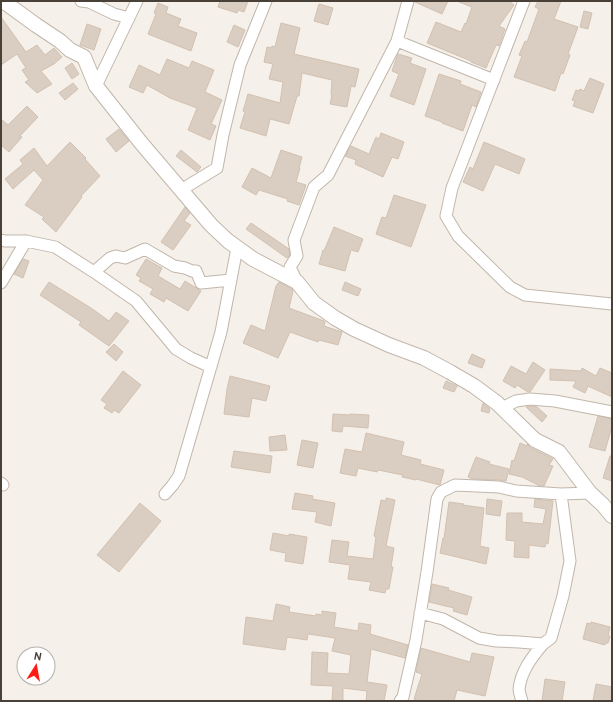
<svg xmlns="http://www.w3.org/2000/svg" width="613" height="702" font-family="Overpass,sans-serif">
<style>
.building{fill:#dacdc1;stroke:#d2c1b1}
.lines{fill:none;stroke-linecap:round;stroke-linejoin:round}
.minor-casing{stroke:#c1b6ab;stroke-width:13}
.tertiary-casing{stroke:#c1b6ab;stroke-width:16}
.minor{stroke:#fff;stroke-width:11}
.tertiary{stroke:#fff;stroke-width:14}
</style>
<rect width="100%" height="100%" fill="#f5f0e9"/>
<path class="building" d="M220,1H248L244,12L238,10L237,13L218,7Z
M415,1H448L442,14L415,2Z
M459,1H509L514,5L499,26L505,29L499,46L496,45L486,68L471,62V61L427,43L436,22L461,32L465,23L466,24L472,7L459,2Z
M538,1H561L554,19L578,27L568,54L570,55L563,74L561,73L555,91L514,77L522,56L519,55L525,41L527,42L539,9L535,7Z
M158,3L168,7L166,13L181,19L178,26L197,33L191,51L148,34L156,14L154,13Z
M319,4L333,8L328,25L314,21Z
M584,11L592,13L588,29L580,27Z
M1,17L26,52L37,45L45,55L54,48L62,57L54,64L41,71L52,84L37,93L25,82L29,80L22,70L26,68L17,54L1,65Z
M281,23L300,28L294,54L359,69L355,87L351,86L347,107L330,104L332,95H331L332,80L302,73L299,96H297L289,124L270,119L266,136L240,128L245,112L243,111L248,94L280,103L283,82L269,79L273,64L264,62L267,47L271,48L272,46L275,47Z
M87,24L101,29L94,50L80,45Z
M234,25L245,30L238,47L227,42Z
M398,54L412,58L410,63L426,69L414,105L390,96L399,74L392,71Z
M167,59L189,68L192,61L214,70L205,92L222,100L211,124L216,126L210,140L188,130L197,108L170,98L147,85L143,93L129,87L139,65L160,75Z
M72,63L79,74L72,79L65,68Z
M439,74L461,81L460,84L481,92L476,107L472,105L463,131L442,123V122L425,116Z
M590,78L604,84L593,113L573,106L575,101L572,100L576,90L579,91L580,89L584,91Z
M73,83L78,89L65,100L59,93Z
M27,106L38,117L20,136L22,137L9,152L1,145V119L8,125Z
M119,129L129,141L116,152L106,139Z
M381,133L404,142L398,159L392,157L383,177L355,164L356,160L345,156L351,146L369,154L376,137L379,139Z
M70,142L86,158L85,159L100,176L81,196L82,197L56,232L42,219L44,217L25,205L43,180L34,170L13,189L5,179L23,164L20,160L34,148L47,166Z
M484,142L525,159L519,174L495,164L483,191L463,182L470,167L473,169Z
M181,150L201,167L197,172L176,156Z
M281,150L302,157L299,168H300L296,182L306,185L299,205L287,201L288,199L259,190L256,195L242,187L252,168L271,178Z
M394,195L426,205L411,247L376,234L382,217L386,218Z
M185,207L190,213L184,221L191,225L173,250L161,242Z
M251,223L289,249L290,255L287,258L246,229Z
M334,227L363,239L358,252L351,250L345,271L319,264L323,250L324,251Z
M23,259L29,261L23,278L14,274Z
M146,259L162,268L158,276L180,289L185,281L201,291L188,311L166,298L164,302L150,294L153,289L139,281L141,278L136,275Z
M49,282L91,308L109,321L116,312L129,321L109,346L79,325L81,322L40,295Z
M279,282L292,289L293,291L289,308L324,321L325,322L324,326L342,332L338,345L319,340L318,342L290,332L278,358L243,343L251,325L265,331L276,286Z
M345,282L361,289L358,296L342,290Z
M114,344L123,352L116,361L106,352Z
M472,354L485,360L482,368L468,363Z
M533,362L545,370L530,392H528L517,385L515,388L503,381L511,366L526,374Z
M582,368L596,376L600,368L612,373V397L588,386L585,393L573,387L576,381L550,380V369L581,371Z
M123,371L141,385L119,413L114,410L112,413L104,408L107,404L101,400Z
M230,376L270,386L266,401L252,398L249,417L224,414L227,389Z
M446,381L457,386L454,392L443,388Z
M483,403L490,409L489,413L481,411Z
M530,406L537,407L547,416L542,422L526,407Z
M333,414L350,415V414L369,415L368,428L343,426L342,432L332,431Z
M598,416L612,419V426L605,451L589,447Z
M366,433L404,442L401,455L421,460L420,464L444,470L440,485L416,479V480L402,477L403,475L378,470L377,472L358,468L356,476L340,473L345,449L362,452Z
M285,435L287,450L270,451L269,437Z
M302,440L318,443L313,468L297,465Z
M520,443L527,446V444L531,448L553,459L549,465L553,466L544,486H540L522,477L509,474L512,460L514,461Z
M234,451L272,456L270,473L231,467Z
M610,456H612V481L603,478Z
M476,457L490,462L489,464L509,469L506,481L499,480L473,479L468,477Z
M295,493L313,496L312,499L335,503L331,526L315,522L317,512L292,509Z
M386,498L395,500L386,546L394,548L391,567H393L389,589H386L385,593L369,590L371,582L348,579L350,565L329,562L332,540L349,542L347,556L373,559L376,537L374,536L381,500L386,501Z
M487,499L502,501L500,516L486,514Z
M535,499L553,501L548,544L546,543L545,547L529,545V558L514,557L515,541L506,540L507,513H522V522L543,524L546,509L534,507Z
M449,502L464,504L463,505L484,508L480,546L489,548L486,564L440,553L443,538H444Z
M140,503L161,521L119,572L97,555Z
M273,533L289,536V534L307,537L303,564L285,561L286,553L270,550Z
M432,584L449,588L448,590L472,597L467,615L453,611L454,608L429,602Z
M276,604L290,607L289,612L316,616V614L322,615V611L336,613L334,627L358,631L359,623L371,625L370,634L408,645L405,658L371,649L367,682L387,685L384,701H366L367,691L343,688V701L332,700L333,686L311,685L312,652L328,653L327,673L349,674L351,655L332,651L335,638L308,634L307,640L287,637L285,650L243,644L246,617L273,621Z
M591,622L610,627L608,636H610L608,643H606L605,645L583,639L587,623L590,624Z
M421,648L470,662L472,653L494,657L485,696L457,690L454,701H419L414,699L422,674L416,672Z
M545,679L565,682L562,701H542Z
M596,684L612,687L611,701H593Z"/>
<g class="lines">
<g class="minor-casing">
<path id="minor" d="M81,1L89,2L114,14L129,18
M524,1L452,188L446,216L458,236L510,287L525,295L612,304
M397,41L494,80
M96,86L137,1
M181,190L217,168L223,135L240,65L266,1
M1,240L5,241H26L55,247L94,272L136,301L176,349L191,358L211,367
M94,272L110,258L116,256L125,258L145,249L174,266L185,268L192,271H196L201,283L231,280
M297,282L290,267L297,256L294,240L314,187L328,175L397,41L408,1
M1,283L26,241
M502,408L516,401L530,399L555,401L612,412
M1,483L3,485
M165,494L172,486L179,476L221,332L237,248
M420,613L443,619L479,638L496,641L519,642L543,644L551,638L563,596L570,561L561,494
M400,701L403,697L416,640L427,572L437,499L441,492L455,485L499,487L516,491L561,494L590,493
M522,701C521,697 519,693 519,689C521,671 532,657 543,644"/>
</g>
<g class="tertiary-casing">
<path id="tertiary" d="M3,1L36,25L60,41L70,50L84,57L96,86L142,144L211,225L228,241L253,259L297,282L314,303L335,318L354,329L389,345L424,358L450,372L474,386L497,403L535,440L559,452L590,493L603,505L612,516"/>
</g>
<use href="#minor" class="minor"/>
<use href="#tertiary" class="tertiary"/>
</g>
<rect width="613" height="702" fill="none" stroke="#494037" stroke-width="4"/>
<g transform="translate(36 666) rotate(11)"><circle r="19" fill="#ffffff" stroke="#b6b3af"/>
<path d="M0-3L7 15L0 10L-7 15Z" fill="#ff1e15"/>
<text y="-6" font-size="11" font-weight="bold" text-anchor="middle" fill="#494037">N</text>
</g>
</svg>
